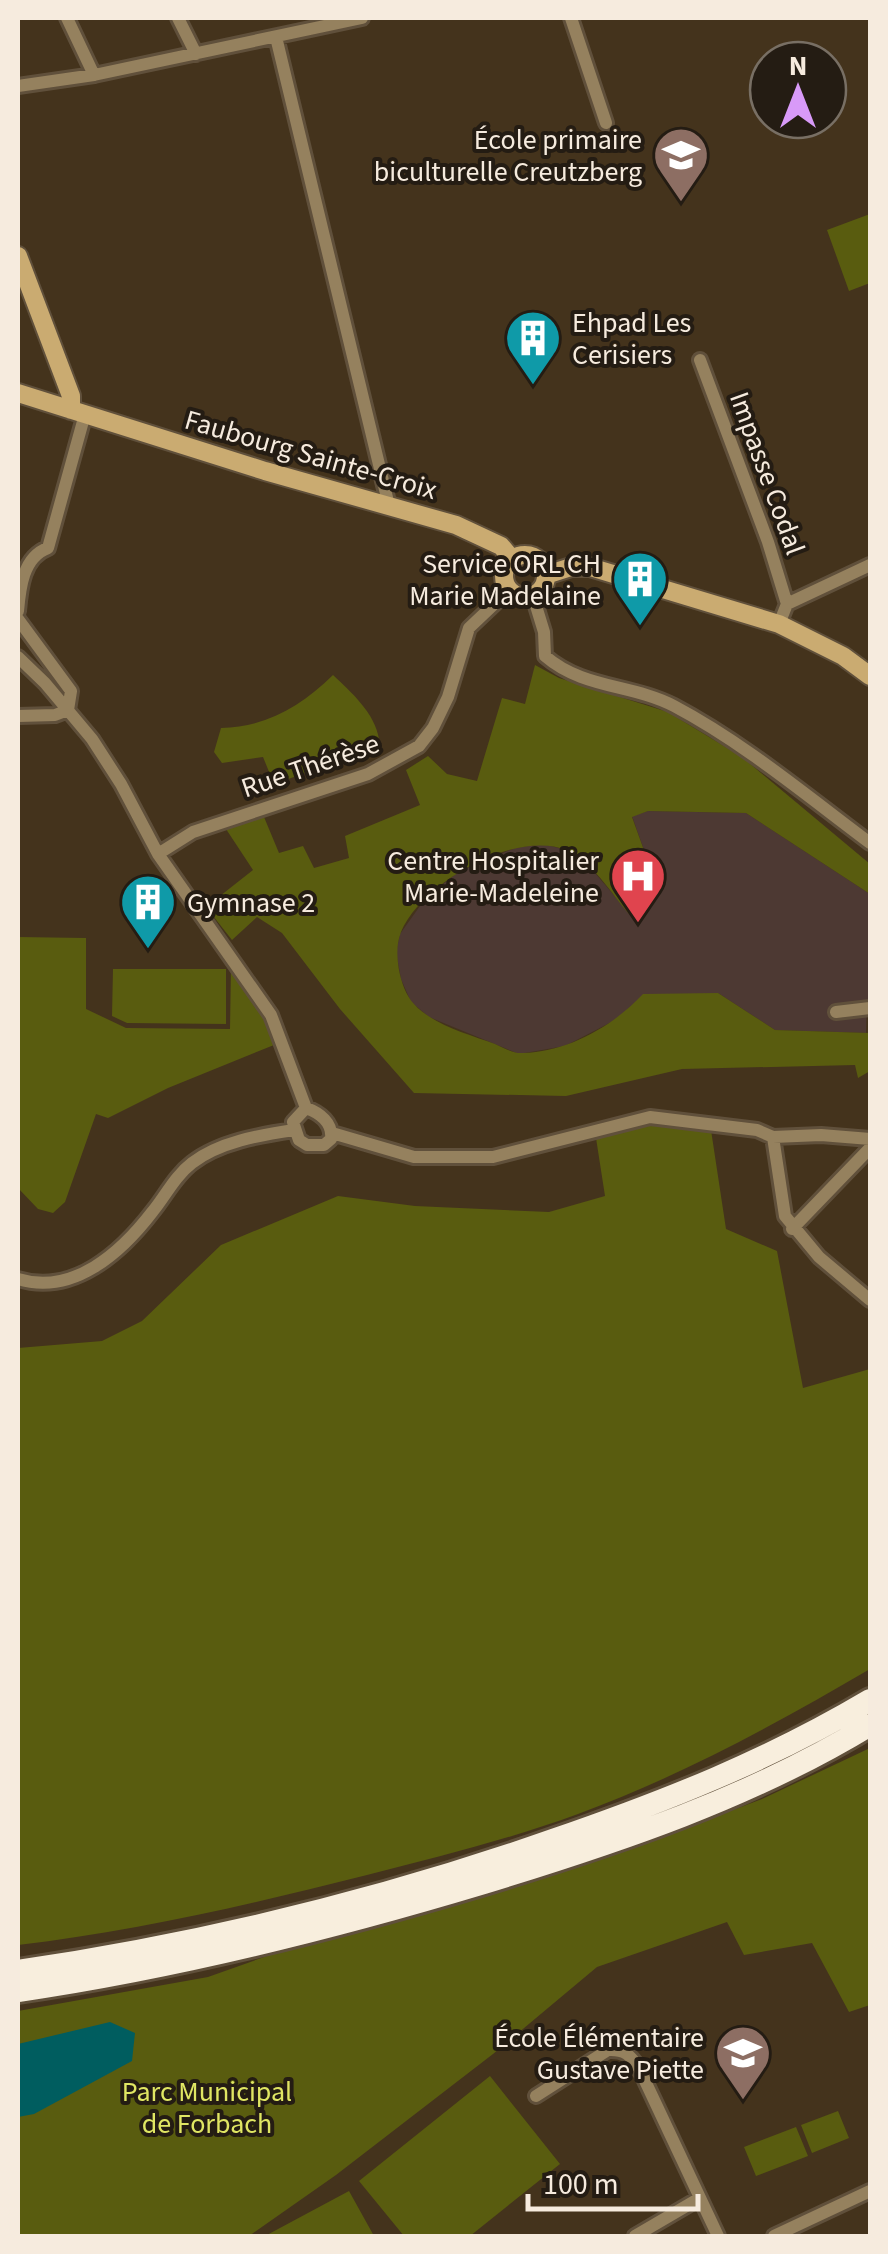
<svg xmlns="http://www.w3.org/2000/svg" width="888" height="2254" font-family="'Source Sans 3',sans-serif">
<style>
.medical{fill:#4d3933}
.green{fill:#595c0f}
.water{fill:#005d5f}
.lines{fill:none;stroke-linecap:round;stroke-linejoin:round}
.street-casing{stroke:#60503b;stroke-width:18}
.secondary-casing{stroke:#60503b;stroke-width:22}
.highway-casing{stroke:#60503b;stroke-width:28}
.street{stroke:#95815e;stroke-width:12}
.secondary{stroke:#caab71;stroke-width:18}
.highway{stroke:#f8eedd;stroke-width:22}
.labels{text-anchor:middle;stroke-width:8;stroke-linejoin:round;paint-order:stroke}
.poi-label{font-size:28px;fill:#f6ebde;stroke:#241c13;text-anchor:end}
.street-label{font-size:28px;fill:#f6ebde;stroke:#241c13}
.park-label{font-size:28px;fill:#e0e663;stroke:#241c13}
</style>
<rect width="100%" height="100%" fill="#44331c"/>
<path class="medical" d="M648,811L746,813L870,894V999L867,1001L866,1033L775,1030L718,993L623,1016L565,1046L519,1054L429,1017L411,1002L401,979L396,952L400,934L425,899L458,872L515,848L542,844L563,849L584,860L629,913L648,884L650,867L632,816Z"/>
<path class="green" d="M870,214V283L849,291L827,230Z
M535,665L559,678L668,712L742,757L870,864V894L746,813L648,811L632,817L650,867L648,884L654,898L629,914C610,892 593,862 566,850C515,829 421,884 401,932C396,945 397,957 399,970C401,981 406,996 414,1004C433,1025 468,1034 495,1044C504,1048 514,1054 523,1053C568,1052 613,1026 643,994L718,993L775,1030L870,1033V1071L858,1078L855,1065L682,1069L566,1096L414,1093L340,1009L282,933L257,917L232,940L206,907L253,870L226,829L264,817L279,853L303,846L314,868L349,858L345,836L420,805L406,770L428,756L447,774L477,781L502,698L525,704Z
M333,675C351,692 375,713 379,739L371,750L274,784L263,757L222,763L214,752L221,728C267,727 301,706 333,675Z
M18,937L86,938V1009L126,1028L230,1029L231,967L262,1011L274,1045L168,1088L108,1118L96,1114L65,1202L53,1213L38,1209L18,1188Z
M113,969H226V1024L127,1023L112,1016Z
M650,1123L711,1130L726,1229L777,1251L803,1388L870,1369V1669C776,1724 681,1776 578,1814C510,1839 438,1857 367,1875C252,1904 136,1931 18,1945V1348L102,1341L142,1321L221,1245L338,1196L415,1206L549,1212L605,1196L596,1138Z
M870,1748V2005L849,2012L812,1943L744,1955L727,1922L597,1967L493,2054L336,2175L249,2236H18V2011L208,1977L281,1951L445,1907L622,1852L762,1799Z
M490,2076L560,2164L470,2236H404L359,2181Z
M838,2111L849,2138L812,2153L801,2125Z
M796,2127L808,2156L756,2176L744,2147Z
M349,2191L374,2236H265Z"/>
<path class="water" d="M110,2022L135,2033L132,2061L34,2114L18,2117V2044Z"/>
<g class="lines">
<g class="street-casing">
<path id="street" d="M67,18L94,75
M178,18L196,54
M571,18L606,123
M276,37L389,506
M18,86L94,75L362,18
M700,360L768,542L787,604
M533,596L544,632L545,656C583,689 632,684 674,706C744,743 807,796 870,843
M18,611C20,588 23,557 48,548L85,414
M18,619L71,691L68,710
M779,624L787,604L870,565
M18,657L45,683L92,739L121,784L158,854L271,1015L306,1108
M18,716L55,715L68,710
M158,854L193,832L368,774L419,746L433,728L448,697L469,628L509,590
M836,1012L870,1008
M306,1108C320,1113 333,1123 331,1139L324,1145H307L299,1140L293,1122Z
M332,1133L414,1157H493L650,1117L757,1130L773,1137L821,1135L870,1139
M773,1137L785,1216L819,1257L870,1300
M792,1229L870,1148
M18,1279C73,1296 121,1253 153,1211C166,1195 175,1176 192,1163C219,1142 260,1135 294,1130
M536,2096L608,2050C625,2049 630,2055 639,2068L718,2236
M635,2236L700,2198
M774,2236L870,2191"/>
</g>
<g class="secondary-casing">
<path id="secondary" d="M18,256L71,396V410
M18,393L265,471L456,525L501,546L512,559
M504 576a21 21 0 1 1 42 0a21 21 0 1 1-42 0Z
M546,575L571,567H590L779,624L843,656L870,676"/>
</g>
<g class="highway-casing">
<path id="highway" d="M18,1971C200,1944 379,1901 553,1840C666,1801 767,1761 870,1700
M18,1991C176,1968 331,1929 484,1883C618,1842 750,1798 870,1725"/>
</g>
<use href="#street" class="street"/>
<use href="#secondary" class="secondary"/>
<use href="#highway" class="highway"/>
</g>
<defs>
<g id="school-pin" transform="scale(2.875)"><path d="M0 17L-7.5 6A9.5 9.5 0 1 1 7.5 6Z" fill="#8d6e63" stroke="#241c13"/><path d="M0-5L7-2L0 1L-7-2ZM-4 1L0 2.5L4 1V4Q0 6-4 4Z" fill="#fff"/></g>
<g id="building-pin" transform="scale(2.875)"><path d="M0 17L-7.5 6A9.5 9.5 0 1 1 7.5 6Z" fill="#0f9aa8" stroke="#241c13"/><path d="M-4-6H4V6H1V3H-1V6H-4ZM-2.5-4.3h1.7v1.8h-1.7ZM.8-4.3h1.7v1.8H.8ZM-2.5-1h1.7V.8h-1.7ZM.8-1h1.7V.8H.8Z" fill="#fff"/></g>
<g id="hospital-pin" transform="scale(2.875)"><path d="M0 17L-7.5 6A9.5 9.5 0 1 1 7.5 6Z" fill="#e0444e" stroke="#241c13"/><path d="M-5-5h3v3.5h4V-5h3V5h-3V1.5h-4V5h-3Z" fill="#fff"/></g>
</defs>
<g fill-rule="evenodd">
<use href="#school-pin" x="681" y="155"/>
<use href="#building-pin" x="533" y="338"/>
<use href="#building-pin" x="640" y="579"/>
<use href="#hospital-pin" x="638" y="876"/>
<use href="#building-pin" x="148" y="902"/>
<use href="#school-pin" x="743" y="2053"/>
</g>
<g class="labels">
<g class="poi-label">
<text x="642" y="149">École primaire<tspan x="642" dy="32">biculturelle Creutzberg</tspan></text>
<text x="572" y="332" text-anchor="start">Ehpad Les<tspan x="572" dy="32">Cerisiers</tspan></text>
<text x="601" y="573">Service ORL CH<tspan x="601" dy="32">Marie Madelaine</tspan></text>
<text x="599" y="870">Centre Hospitalier<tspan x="599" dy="32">Marie-Madeleine</tspan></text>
<text x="187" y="912" text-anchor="start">Gymnase 2</text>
<text x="704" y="2047">École Élémentaire<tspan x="704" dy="32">Gustave Piette</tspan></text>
</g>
<g class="street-label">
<text transform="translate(311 454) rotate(16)" y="10">Faubourg Sainte-Croix</text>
<text transform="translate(768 473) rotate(70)" y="10">Impasse Codal</text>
<text transform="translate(310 765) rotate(-19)" y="10">Rue Thérèse</text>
</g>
<g class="park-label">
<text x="207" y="2101">Parc Municipal<tspan x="207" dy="32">de Forbach</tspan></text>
</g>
</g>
<rect width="888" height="2254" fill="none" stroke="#f6ebde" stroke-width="40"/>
<g transform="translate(798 90)"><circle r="48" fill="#241c13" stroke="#786f64" stroke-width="2.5"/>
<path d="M0-8L18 38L0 25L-18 38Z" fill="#d89af8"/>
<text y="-15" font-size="28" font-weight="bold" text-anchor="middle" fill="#f6ebde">N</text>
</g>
<path d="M528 2194v15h170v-15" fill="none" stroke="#f6ebde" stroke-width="5"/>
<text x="543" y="2194" font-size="30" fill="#f6ebde" stroke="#241c13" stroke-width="8" paint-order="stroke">100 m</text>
</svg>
